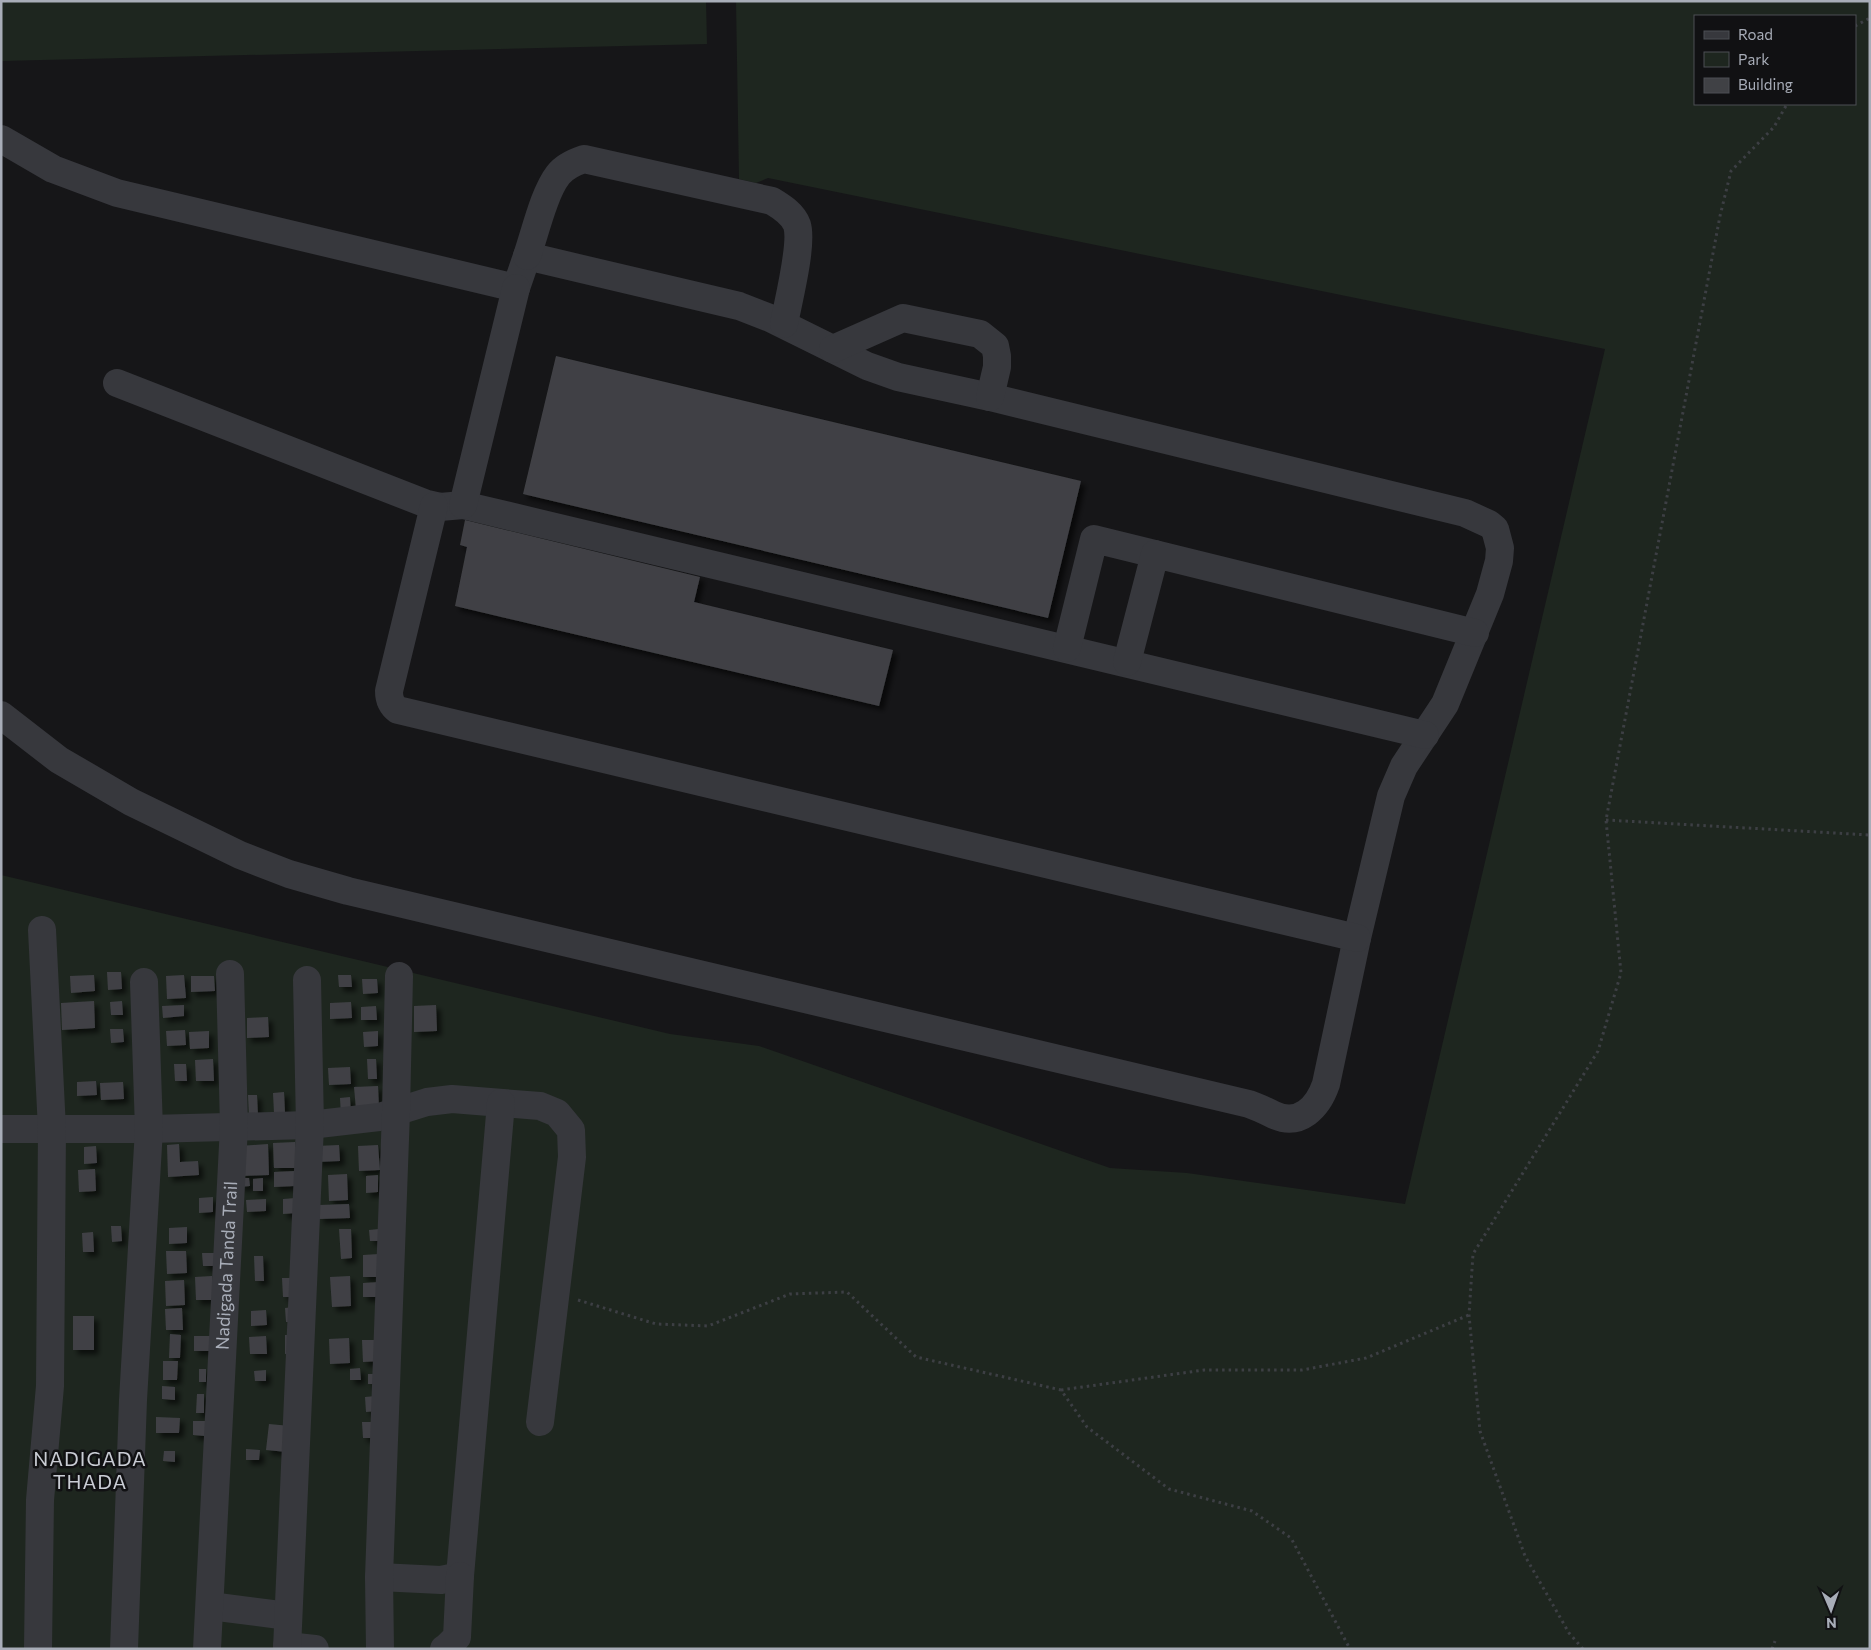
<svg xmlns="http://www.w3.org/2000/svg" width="1871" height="1650" font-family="Commissioner,sans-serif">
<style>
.green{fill:#1e261f;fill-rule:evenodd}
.building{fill:#404145;filter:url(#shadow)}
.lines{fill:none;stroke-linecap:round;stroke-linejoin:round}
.path{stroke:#3d3f44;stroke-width:3;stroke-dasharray:2.5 4;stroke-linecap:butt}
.minor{stroke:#37383d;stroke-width:28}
.labels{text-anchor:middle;stroke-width:5;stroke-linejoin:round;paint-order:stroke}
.street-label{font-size:18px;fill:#a8adb8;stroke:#111113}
.quarter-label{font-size:20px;letter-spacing:1px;fill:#c9ccd4;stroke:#111113}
</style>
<defs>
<filter id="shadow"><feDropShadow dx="4.5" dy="4.5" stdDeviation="2.5" flood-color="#0009"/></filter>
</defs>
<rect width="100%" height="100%" fill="#161618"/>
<path class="green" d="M1,1H706L707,44L1,61Z
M736,1H1870V1649H1V875L670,1034L759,1046L1110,1168L1187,1173L1405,1204L1605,349L768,178L756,183L739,179ZM1695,16H1855V104H1695Z"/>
<path class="building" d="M556,356L1081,481L1048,618L523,494Z
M465,520L700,577L694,602L893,650L879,706L455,606L467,547L460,545Z
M107,972H121L122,989L108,990Z
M94,975L95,991L71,993L70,976Z
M184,975L186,998L167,999L166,976Z
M338,975H351L352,987H339Z
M191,976H214L215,991L191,992Z
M362,979H377L378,993L363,994Z
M94,1001L95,1028L62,1030L61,1003Z
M122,1001L123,1015H111L110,1002Z
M351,1002L352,1018L330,1019V1003Z
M184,1005V1016L163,1018L162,1006Z
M436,1005L437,1031L414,1032V1006Z
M376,1006L377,1020H361V1007Z
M268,1017L269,1037L247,1038V1018Z
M110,1029H123L124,1042L111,1043Z
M185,1030L186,1045L167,1046L166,1031Z
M209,1031V1048L190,1049L189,1032Z
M378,1031V1046L364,1047L363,1032Z
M213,1059L214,1081H196L195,1060Z
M367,1059H376L377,1079H368Z
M174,1064H186L187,1081H175Z
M350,1067L351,1084L329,1085L328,1068Z
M96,1081L97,1095L77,1096V1082Z
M123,1082L124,1099L101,1100L100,1083Z
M378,1086L379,1108L356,1109L354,1087Z
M284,1092L285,1113H274L273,1093Z
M248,1095H257L258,1116H249Z
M350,1097L351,1116H341L340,1098Z
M295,1142L296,1168H274L273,1143Z
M179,1144L180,1162L198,1161L199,1175L168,1177L167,1145Z
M268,1144L269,1175L240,1176L239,1146Z
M339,1145L340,1161L316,1162V1146Z
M378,1145L380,1170L359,1171L358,1146Z
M96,1146L97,1163L84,1164V1147Z
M95,1169L96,1191L79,1192L78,1170Z
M295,1171V1186L274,1187V1172Z
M347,1174L348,1200L329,1201L328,1175Z
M378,1175V1192L366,1193V1176Z
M239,1178H249L250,1186L239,1187Z
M263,1178V1191H253V1179Z
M213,1197V1212L199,1213V1198Z
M296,1198V1213L283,1214V1199Z
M266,1199V1211L247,1212L246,1200Z
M349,1204L350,1218L319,1219V1205Z
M111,1226H121L122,1241L112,1242Z
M187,1227V1243L169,1244V1228Z
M339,1229H351L352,1258L341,1259Z
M379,1229L380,1241H370L369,1230Z
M93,1232L94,1252H83L82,1233Z
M166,1251H186L187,1273L167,1274Z
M202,1253H214L215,1266H203Z
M379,1254L380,1277H363V1255Z
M254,1256H263L264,1281H255Z
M212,1276L213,1300H196L195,1277Z
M350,1276L351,1306L332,1307L330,1277Z
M282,1278H294L295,1297H283Z
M184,1280L185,1305L166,1306L165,1281Z
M380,1282L381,1297H363V1283Z
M294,1307V1322H286L285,1308Z
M182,1308L183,1330H166L165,1309Z
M266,1310L267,1325L251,1326V1311Z
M73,1316H94V1350H73Z
M170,1334L181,1335L180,1358H169Z
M285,1335H295L296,1353L285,1354Z
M194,1336H210V1351H194Z
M266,1336L267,1354H250L249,1337Z
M349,1338L350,1363L330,1364L329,1339Z
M362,1340H379L380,1361L363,1362Z
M163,1361H178L177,1380H163Z
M360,1368L361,1380H350V1369Z
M199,1369H206V1382H199Z
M266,1370V1381H255L254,1371Z
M368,1374H376L377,1384H368Z
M162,1386L175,1387V1400L162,1399Z
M197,1394H204V1413H196Z
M376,1396L377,1411L366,1412L365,1397Z
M156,1417L180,1418L179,1433H156Z
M193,1421H205V1436L193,1435Z
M362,1422H377V1438H363Z
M269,1424L290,1426L287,1452L266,1450Z
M246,1449L260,1450L259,1460H246Z
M164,1451H175V1462L163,1461Z"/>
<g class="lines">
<path class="path" d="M1855,26L1870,18
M1606,820L1870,835
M578,1300L656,1324L708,1326L790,1294L847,1292L916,1357L1061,1390L1087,1427L1169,1489L1252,1511L1291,1538L1350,1649
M1061,1390L1204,1370H1302L1366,1358L1469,1315
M1583,1649L1569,1633L1525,1556L1480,1431L1469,1315L1473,1254L1598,1051L1621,973L1606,820L1720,216L1731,171L1774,127L1787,104
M1772,1649L1775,1641"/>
<g class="minor">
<path d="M1,139L53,169L117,193L516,288L527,256L739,306L770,318L867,366L898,377L990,397L1465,513L1489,524L1495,529L1500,548L1499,561L1490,594L1445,704L1404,766L1391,796L1357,938L1326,1084C1318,1107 1300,1127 1274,1115C1266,1111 1258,1107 1249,1104L348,891L289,874L240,855L131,802L59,760L1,715"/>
<path d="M527,256C535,233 544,193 558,175C564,167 575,162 584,159L772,201C782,207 793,214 797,225C803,244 788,302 784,324"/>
<path d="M833,349L903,318L980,334L995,346L997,356V367L990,397"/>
<path d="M117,383L427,504L440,507L463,505L1425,735"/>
<path d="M463,505L516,288"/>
<path d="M434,506L389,691C389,700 391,705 398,710L1357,938"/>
<path d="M1067,648L1094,539L1155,554"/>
<path d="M1127,662L1155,554L1475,633"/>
<path d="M1,1129H149L310,1125L379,1117L427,1102L452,1099L540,1106L557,1113L571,1130L572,1157L540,1422"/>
<path d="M379,1577L441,1580L460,1576L501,1103"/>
<path d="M210,1606L288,1616"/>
<path d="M287,1646L315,1649"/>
<path d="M38,1649L40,1500L50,1386L52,1129L42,930"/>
<path d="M124,1649L133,1400L149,1129L144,982"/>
<path id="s1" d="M207,1649L234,1126L230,974"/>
<path d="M287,1649L310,1125L307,980"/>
<path d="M380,1649L379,1577L396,1112L399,976"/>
<path d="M444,1649L447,1647L457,1637L460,1576"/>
</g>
</g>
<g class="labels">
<g class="street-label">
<text dy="6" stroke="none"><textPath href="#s1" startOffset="384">Nadigada Tanda Trail</textPath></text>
</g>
<g class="quarter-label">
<text x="90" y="1466">NADIGADA<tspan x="90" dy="23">THADA</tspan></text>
</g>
</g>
<rect width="1871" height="1650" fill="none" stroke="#a8adb8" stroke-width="5"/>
<rect x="1694" y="15" width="162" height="90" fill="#111113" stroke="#4d4f55"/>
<rect x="1704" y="31" width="25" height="8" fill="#37383d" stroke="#4d4f55"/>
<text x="1738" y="40" font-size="15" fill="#a8adb8">Road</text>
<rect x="1704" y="52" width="25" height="15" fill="#1e261f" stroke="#4d4f55"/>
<text x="1738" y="65" font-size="15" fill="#a8adb8">Park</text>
<rect x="1704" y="78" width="25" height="15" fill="#404145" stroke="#4d4f55"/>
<text x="1738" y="90" font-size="15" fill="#a8adb8">Building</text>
<g transform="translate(1831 1610) rotate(178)" stroke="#111113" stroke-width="4" paint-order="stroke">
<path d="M0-4L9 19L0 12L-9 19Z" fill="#a8adb8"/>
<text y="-8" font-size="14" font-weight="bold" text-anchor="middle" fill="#a8adb8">N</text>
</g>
</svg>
